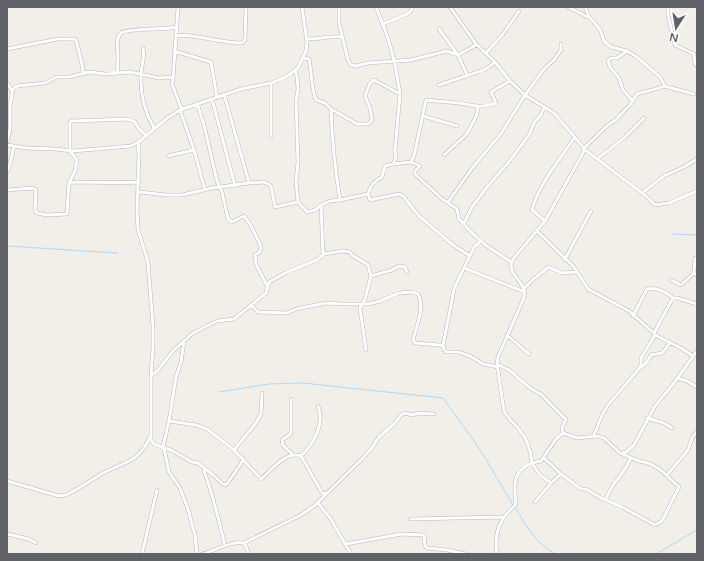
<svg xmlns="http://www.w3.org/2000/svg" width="704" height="561" font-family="'Varela Round',sans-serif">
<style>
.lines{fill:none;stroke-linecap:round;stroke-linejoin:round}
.stream{stroke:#aadaff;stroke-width:1}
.street-casing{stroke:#b5b8bc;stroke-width:4}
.street{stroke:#fff;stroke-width:3}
</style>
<rect width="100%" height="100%" fill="#f1efe8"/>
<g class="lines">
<path class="stream" d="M673,234L697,235
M7,246L117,253
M219,392L269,384L303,383L443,398L481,451L513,505
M515,507C525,525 537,544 555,554
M656,554L697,530"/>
<g class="street-casing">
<path id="street" d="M339,7V23L348,60L351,65L356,66L368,63L411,60L447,51L458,55L476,45
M450,7L476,44L495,62L510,81L525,95L554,113L584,148L583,153L545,221L513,259C506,272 521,279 525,292L523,300L498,357L497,364L504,411C507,418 513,422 518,428C527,438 531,449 532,463C512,471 514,485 516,504C512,509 506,513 503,519C496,529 495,543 497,554
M568,7L590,18
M585,7L590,18L600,29L604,41L611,47L627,51L637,57L660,77L665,86
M668,7V15L675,45L694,54L695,64L697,66
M383,24L407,14L411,11L412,7
M439,29L458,55L467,75
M176,36C184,32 228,44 242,43L245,40L246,7
M306,39C318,39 330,36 342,37
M143,48C145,58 142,63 141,73C140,93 144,111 154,128
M7,49L58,39H74L76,40C78,49 83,64 83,73
M174,51L211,62L217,97
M627,51L617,58H611L608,61L610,67L619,78L623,90L632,100
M486,53L503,34L519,11
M295,71L297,77L298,89L296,102L298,162L296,182L298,202L307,212L315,210L321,205
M118,73C117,68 118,63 118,57C118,50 115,39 121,33C126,28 167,30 177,27
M173,79L178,7
M7,83L12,91
M271,83V136
M439,85C448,82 457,79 466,76C479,71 484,72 495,62
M212,99L235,186
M197,103L204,125L217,181L222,192L228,219L232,222L244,216L250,224L261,246L260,252L255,255L256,264L267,286
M331,109L357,124H368L372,120L370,108L365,96L370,83L374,80L400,94
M180,110L194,150L205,190
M423,116L457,126
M7,142L10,129V105L13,89L17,86L45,83L57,77H69L89,72L106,74L130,72L159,78L170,77L173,79L172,84L182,110
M138,142L139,153L137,211L138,230L148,262L153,326V347L151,376V440L154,444L164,448L169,472L180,488L189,512L191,521L195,535L197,554
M7,145L27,148L55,149L73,151L131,146L140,141L166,119L180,110L241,89L271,83L286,77L298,68L306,51L307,42L302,7
M584,148L608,125L617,119L621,114L630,105L637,94C646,91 655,90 664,86L694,94
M584,149L646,196L655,205L669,203L697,191
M444,155L466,135L476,117L478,107
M168,156L194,150
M597,159L624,138L644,118
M411,162L420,166L415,171V174L441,198L457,209L459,219L473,234L487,246L511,262
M393,164L411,162L414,156L426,100C437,101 447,102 458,103C473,105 480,109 496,103L491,92L510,81
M7,172L10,164L14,146
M70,182C93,182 116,183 139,182
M249,183L264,182L271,186L275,207L298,202
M7,190L33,188L36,190L35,210L37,213L47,215L67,214L69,183L75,171L77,160L70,151V122L72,121L128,119L135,122L139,129L146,135
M139,192L167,195H182L212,188L249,183L224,94
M642,193L664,176L684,167L697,159
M368,194L370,200L399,194L403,196L419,216L453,245L470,256
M340,200L368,194C370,186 374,181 382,177L385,166L393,164L396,158L395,151L400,94L395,64L388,38L376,7
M448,202L473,167L500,135L525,95L544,69L554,60L561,50V44
M545,221L532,210C538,185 561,158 575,137
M464,223L472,207L487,187L508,163L529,135L534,123L541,115L544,107
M537,231L574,267L588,289L629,311L657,336L681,348L693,356
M323,254L343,251L350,252L352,255L368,265L371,276
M695,258L694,273L697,275
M565,259L591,211
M464,268L525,292
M671,280L681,285L694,273
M524,288C529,285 531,280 536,277C541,273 544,272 548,267L562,273L576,272
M251,305L258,312L287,313L296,309L326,303L343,304H369L380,301L399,293L413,292L418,294C425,307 417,326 413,339L415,343L440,345L443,346L444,349L446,352H458L470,356L483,364L498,367
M633,316L647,289C656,287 667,292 673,298
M654,333L673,298H677L697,304
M507,335L529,354
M443,346L454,289L474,247L481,241
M366,350L360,308L365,299L371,276L392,270L399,266L405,267L407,272
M497,364L509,370L530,388L542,395L563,417L566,419L562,428L563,433
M640,368L647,362L651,355L662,353L670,343
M151,376L158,370L173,351L193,333L217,321L234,319L266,293L269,282L287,272L317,260L323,255L321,205L330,201L340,200C335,169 332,139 331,109L325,103L316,100C311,88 312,73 309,59L303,58
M677,378L687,381L697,387
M291,399V433L289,435L282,440L283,445L293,455
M647,418L664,423L672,428
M169,421L176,377L181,362L184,341
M594,435L602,415L608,405L638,370L641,365V358L655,335
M163,447L169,421L196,425L207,429L234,450L261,479C272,470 286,450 301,456L321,491L323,494L327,493
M164,448L171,450L192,462L198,463L212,474L224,485L227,484L242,462L243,458
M234,450L255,424L261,414L262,393
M622,453L626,452L634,445L655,406L674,383L697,351
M301,456C314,444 325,423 318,406
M205,469L204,471C213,495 219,520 225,546
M667,475L688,450L692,438L697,431
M7,481L59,496L66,495C79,489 91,480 103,473C125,462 139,462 150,437
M551,483L561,474
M605,500L613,485L625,469L631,458
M535,502L551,483L540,475L532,463L541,461L556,439L563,433L577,438L598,436L604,438L620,453L636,460L651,464L662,471L679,487L662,521L655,525L622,507L601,498L586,489H581L561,474L544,458
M318,503L330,518L351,554
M411,519L503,517
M7,534L29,539L36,543
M244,543L301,515L314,506L363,458L371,449L379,437L395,423L401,415L405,413L412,415L418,413L434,414
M346,544L402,534L424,535L425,546L427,548L447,550L466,554
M142,554L157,490
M202,554C212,552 237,538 245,544L249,554"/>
</g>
<use href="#street" class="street"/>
</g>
<rect width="704" height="561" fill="none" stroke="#5f6368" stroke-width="16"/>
<g transform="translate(676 28) rotate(192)" stroke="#ffffff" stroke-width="3" paint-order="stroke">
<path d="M0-3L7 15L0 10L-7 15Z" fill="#5f6368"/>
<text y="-6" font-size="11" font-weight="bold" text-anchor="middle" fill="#5f6368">N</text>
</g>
</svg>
